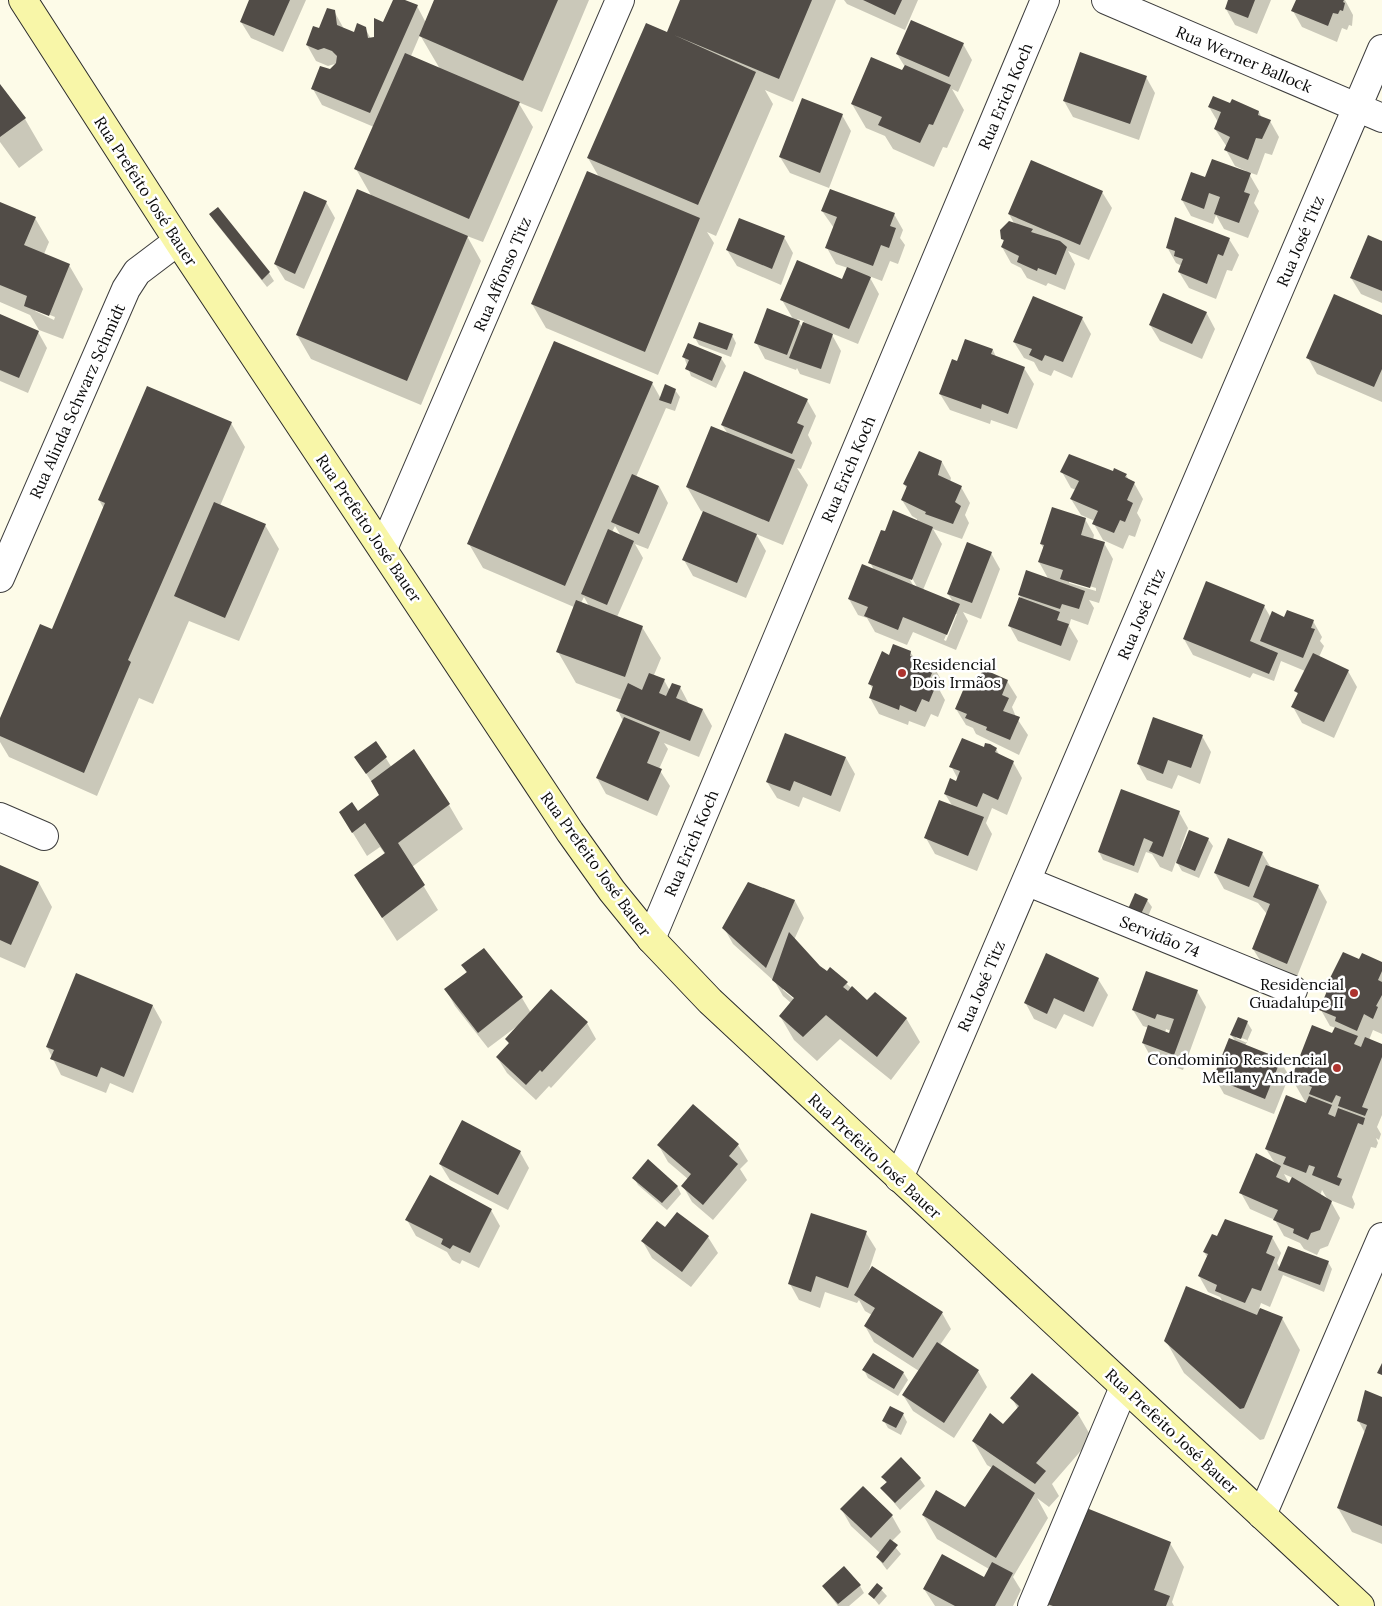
<svg xmlns="http://www.w3.org/2000/svg" width="1382" height="1606" font-family="Lora,serif">
<style>
.shadow{fill:#0003;fill-rule:evenodd}
.building{fill:#514c47}
.lines{fill:none;stroke-linecap:round;stroke-linejoin:round}
.street-casing{stroke:#3d3d3d;stroke-width:30}
.secondary-casing{stroke:#2c2c2c;stroke-width:30}
.street{stroke:#fff;stroke-width:28}
.secondary{stroke:#f8f6a8;stroke-width:28}
.poi-dot{fill:#ad342f;stroke:#fff;stroke-width:2}
.labels{text-anchor:middle;stroke-width:5;stroke-linejoin:round;paint-order:stroke}
.street-label{font-size:16px;fill:#0a0a0a;stroke:#fff}
.poi-label{font-size:16px;fill:#0a0a0a;stroke:#fff;text-anchor:end}
</style>
<rect width="100%" height="100%" fill="#fdfbe8"/>
<path class="shadow" d="M251,0H306L283,52L251,38L241,22Z
M395,0H402L417,6L426,23L435,0H589L542,112L518,102L533,127L483,242L467,236L481,261L421,405L311,359L297,335L372,197L356,169L374,127L322,105L313,89L338,63L328,66L316,61L307,45L334,11L344,29L354,34L365,28L371,39L375,38ZM420,35L440,69L411,56Z
M682,0H836L793,102L765,90L773,104L716,236L707,232L714,243L658,375L546,328L532,304L599,177L588,158L670,35Z
M844,0H918L905,30L847,4Z
M1230,0H1271L1257,34L1235,25L1226,9Z
M1297,0H1345L1353,15L1352,26L1349,25L1347,30L1342,28L1337,42L1302,27L1293,11Z
M963,44L972,60L958,92L952,89L964,110L947,148L943,147L934,167L893,149L885,136L866,128L852,104L903,72L905,67L897,54Z
M1146,77L1155,93L1139,140L1073,117L1064,101Z
M0,86L25,119L43,150L19,168L0,142Z
M1231,105L1259,112L1262,118L1270,121L1279,137L1272,155L1265,153L1257,175L1248,172L1259,191L1254,203L1259,211L1248,238L1224,229L1216,215L1213,224L1191,216L1182,200L1245,173L1246,171L1235,166L1226,150L1227,147L1215,129L1218,122L1209,107Z
M842,115L851,131L829,188L790,173L780,157Z
M1102,192L1112,208L1089,260L1068,251L1075,264L1065,290L1048,283L1046,286L1027,278L1021,268L1011,263L1002,247L1004,242L1002,238L1015,225L1009,214Z
M326,202L335,218L304,289L285,280L275,264Z
M0,204L35,218L49,242L44,254L69,265L83,289L63,339L39,330L30,315L0,302ZM35,309L55,317L54,320L35,311Z
M218,209L269,273L274,281L267,287L215,222L210,215Z
M822,211L894,214L903,230L900,238L905,245L898,264L890,261L882,281L869,276L879,294L858,344L831,333L841,351L830,384L800,374L797,368L796,370L765,359L756,342L793,319L782,300L843,280L848,268L836,264L827,248L834,228ZM797,319L804,321L802,327Z
M784,237L793,253L781,285L737,266L727,250Z
M1229,239L1239,255L1232,271L1227,270L1216,299L1189,288L1179,272L1182,266L1176,263L1167,247Z
M1382,242V303L1361,294L1351,278Z
M1206,312L1215,329L1202,359L1160,341L1150,325Z
M0,315L38,332L47,348L28,393L0,381Z
M1382,316V402L1317,374L1308,358Z
M1082,318L1091,334L1072,378L1054,370L1051,376L1039,371L1034,362L1024,358L1014,342Z
M732,335L736,343L731,357L699,345L695,338Z
M966,341L993,350L996,357L1024,368L1034,384L1017,429L991,420L990,424L950,410L940,394L958,362Z
M684,357L721,358L726,366L716,388L691,376Z
M652,383L661,399L675,390L680,397L675,411L666,408L636,477L659,486L668,503L648,549L635,544L643,558L617,617L642,627L661,658L654,675L664,680L670,691L680,687L689,704L703,710L712,726L699,757L664,743L668,749L659,769L670,786L657,816L606,794L597,778L623,721L618,711L622,700L576,683L558,652L574,607L483,568L469,544ZM615,526L621,536L612,532ZM584,597L589,606L581,603Z
M807,400L816,416L808,435L812,443L801,469L797,468L808,485L783,545L756,534L766,551L746,598L693,576L684,560L704,512L701,511L687,487L728,434L722,425Z
M231,423L245,447L220,506L265,525L279,549L239,641L189,621L153,704L139,698L97,796L9,757L0,742V721L55,632L104,509L99,500Z
M942,462L951,478L950,482L961,487L970,503L965,515L969,523L962,539L933,529L942,544L923,590L954,603L948,594L991,553L1000,569L981,619L963,612L968,621L956,650L913,632L907,645L875,632L867,618L858,615L849,599L874,570L870,562L886,533L917,521V519L912,516L902,500L907,489L904,484ZM910,574L917,587H914L908,576ZM955,614H957L946,641L944,640Z
M1062,472L1113,473L1126,475L1129,480L1134,483L1143,499L1137,513L1141,520L1135,537L1129,535L1123,549L1103,540L1094,524L1095,521L1081,515L1071,499L1076,490L1071,488Z
M1085,519L1094,535L1093,540L1104,543L1113,559L1099,603L1089,600L1094,608L1088,625L1071,619L1069,626L1078,641L1070,661L1018,641L1009,625L1022,600L1019,594L1049,580L1039,562L1044,549L1041,544ZM1069,580L1096,588V591L1069,583Z
M1264,606L1271,618L1313,621L1322,637L1320,641L1324,646L1319,657L1348,671L1357,687L1334,738L1302,723L1293,707L1299,696L1296,691L1305,671L1281,661L1274,681L1253,673L1250,678L1193,655L1184,639Z
M910,652L915,659L934,667L943,683L940,691L945,700L938,717L931,714L925,727L909,721L908,725L879,714L870,698L873,690L870,684Z
M1007,681L1017,697L1012,707L1016,717L1028,735L1019,755L976,734L973,728L966,725L956,709L969,692L978,687Z
M1202,736L1211,752L1200,784L1178,775L1172,789L1147,780L1138,764Z
M376,742L392,768L449,805L463,829L412,867L438,910L397,941L356,876L385,854L380,847L367,856L340,812H357L380,795L360,764Z
M985,749H996L1000,756L1013,762L1022,778L1007,815L992,808L986,823L992,834L977,871L935,854L926,838L953,807L945,794L958,779L951,766Z
M846,758L855,774L840,812L803,797L799,807L777,798L767,782Z
M1179,812L1188,828L1180,850L1208,839L1213,846L1199,878L1182,871L1176,861L1172,872L1160,867L1152,854L1146,852L1138,873L1103,860L1099,852Z
M1262,853L1271,868L1318,886L1327,902L1296,979L1263,965L1253,949L1267,914L1258,903L1224,889L1215,873Z
M0,866L39,883L52,907L25,968L0,957Z
M749,883L795,901L804,918L794,940L819,966L828,972L830,969L867,1002L906,1018L920,1042L891,1080L840,1039L817,1061L794,1040L780,1016L791,1003L783,996L775,982L733,944L724,928ZM783,987L799,1001L798,1003L783,990Z
M1147,900L1152,907L1146,921L1130,909Z
M484,949L522,998L531,1013L587,1023L596,1039L551,1088L549,1086L536,1100L507,1073L497,1057L509,1044L507,1039L520,1024L488,1048L455,1006L446,990L467,974L463,966Z
M1360,960L1382,963V1034L1373,1030L1369,1040L1382,1046V1115L1377,1127L1381,1134L1379,1140L1376,1138L1378,1143L1376,1148L1371,1147L1352,1197L1355,1204L1353,1209L1330,1200L1340,1218L1328,1246L1320,1249L1317,1255L1304,1249L1300,1243L1284,1236L1275,1220L1250,1209L1241,1193L1276,1165L1266,1149L1307,1105L1292,1079L1333,1035L1336,1028L1330,1026L1321,1010L1327,994L1325,990ZM1284,1174L1293,1178L1290,1185ZM1322,1190L1328,1200L1320,1196Z
M1098,979L1108,995L1093,1027L1064,1014L1056,1029L1034,1019L1025,1002Z
M1197,991L1206,1007L1183,1070L1152,1059L1143,1043L1149,1028L1143,1026L1133,1010ZM1166,1029L1171,1031L1170,1035L1165,1033Z
M153,1006L162,1022L133,1093L110,1083L106,1093L61,1075L47,1047Z
M1247,1022L1252,1030L1245,1046L1280,1060L1289,1076L1274,1114L1224,1094L1215,1078L1236,1042L1231,1035ZM1236,1036L1247,1040V1043L1236,1038Z
M693,1106L738,1145L748,1161L740,1169L747,1180L713,1220L692,1202L683,1186L688,1179L668,1162L659,1146Z
M520,1152L529,1168L508,1210L450,1180L440,1164Z
M634,1178L677,1186L681,1194L667,1210L638,1185Z
M491,1210L500,1226L479,1268L462,1260L460,1264L452,1260L447,1252L416,1236L407,1220Z
M678,1214L708,1237L718,1253L691,1287L652,1258L643,1242L666,1229Z
M866,1233L876,1249L867,1276L942,1313L951,1329L940,1345L978,1371L987,1387L954,1438L913,1411L903,1395L919,1371L874,1342L865,1326L872,1315L865,1311L859,1300L857,1303L825,1292L820,1308L799,1300L790,1284Z
M1272,1237L1281,1253L1277,1263L1280,1269L1328,1262L1332,1269L1324,1292L1283,1275L1270,1307L1261,1303L1259,1309L1282,1318L1300,1350L1264,1439L1260,1440L1184,1373L1166,1341L1223,1302L1220,1297L1208,1292L1199,1276L1208,1258L1204,1252L1217,1238Z
M864,1370L903,1372L908,1380L898,1396L868,1378Z
M1012,1398L1078,1414L1092,1438L1052,1484L1059,1496L1049,1507L1037,1498L1048,1518L1013,1577L1021,1590L1013,1606H935L924,1589L984,1578L989,1569L937,1539L923,1515L966,1509L992,1468L987,1465L973,1441L1003,1426L1018,1409Z
M1382,1398V1544L1352,1532L1338,1508L1365,1433L1358,1420Z
M903,1414L907,1422L901,1435L888,1428L884,1421Z
M883,1477L920,1479L925,1486L900,1510L882,1488L887,1484Z
M842,1510L892,1516L901,1532L891,1542L901,1554L887,1570L877,1557L880,1553L851,1526Z
M1170,1543L1184,1567L1172,1602L1174,1606H1047L1045,1603Z
M877,1585L887,1596L879,1605L870,1594Z
M823,1586H860L864,1593L849,1606H838Z"/>
<path class="building" d="M249,0H290L274,36L240,22Z
M393,0H405L418,5L370,113L311,89L320,66L330,69L336,63L337,56L332,51L324,48L318,50L306,45L313,26L319,28L327,8L335,10L337,25L354,32L357,23L366,27L368,38L374,37V18L383,22Z
M434,0H558L523,81L419,36Z
M680,0H812L779,79L674,35L756,72L698,205L587,158L646,23L667,32Z
M863,0H902L895,15Z
M1228,0H1255L1248,18L1225,9Z
M1296,0H1344L1343,2L1345,3L1343,11L1340,10L1338,14L1333,13L1328,26L1291,11Z
M911,20L964,43L949,77L896,54Z
M1080,52L1147,76L1130,124L1063,101Z
M405,53L520,102L469,219L354,169Z
M871,57L902,70L905,65L951,85L933,125L929,124L920,143L878,125L882,117L851,104Z
M0,84L26,118L0,137Z
M1213,96L1230,103L1232,99L1259,111L1258,115L1271,120L1262,139L1256,138L1248,160L1224,150L1230,137L1214,129L1221,112L1208,107Z
M802,98L843,114L820,173L779,157Z
M1212,159L1251,173L1244,192L1250,194L1239,223L1214,214L1220,197L1209,193L1204,209L1181,200L1191,172L1205,177Z
M1031,160L1103,191L1080,245L1008,214Z
M587,171L700,218L645,352L531,304Z
M357,189L468,236L407,381L296,335Z
M830,189L895,213L890,226L896,228L889,248L881,245L873,266L825,248L837,217L821,211Z
M304,191L327,201L295,274L274,264Z
M0,202L36,217L24,245L70,264L49,316L24,306L27,296L0,285Z
M218,207L270,272L262,280L209,214Z
M1175,217L1230,238L1223,256L1218,254L1207,284L1178,272L1183,259L1174,256L1175,251L1166,248Z
M739,218L785,236L772,269L726,250Z
M1009,221L1033,229L1031,232L1060,241L1067,247L1056,275L1038,268L1037,271L1017,262L1019,256L1001,247L1004,240L1001,239L1000,230Z
M1368,235L1382,241V291L1350,278Z
M797,260L842,279L847,267L871,277L849,329L780,300Z
M1163,293L1207,312L1192,344L1149,325Z
M1334,294L1382,315V369L1374,387L1306,358Z
M1033,296L1083,317L1063,362L1045,355L1042,361L1029,355L1032,349L1013,342Z
M767,308L800,321L787,355L754,343Z
M0,314L39,331L19,378L0,370Z
M699,322L733,334L727,350L693,338Z
M803,322L833,334L821,369L789,358Z
M965,339L993,349L991,354L1025,367L1008,414L982,404L981,409L939,394L952,359L957,361Z
M554,341L653,382L565,586L467,544Z
M688,343L722,357L712,381L685,369L689,360L682,357Z
M744,371L808,399L797,423L804,426L792,454L721,425Z
M665,384L676,389L671,404L659,400Z
M147,386L232,422L128,660L131,662L84,773L0,736V718L40,624L52,629L105,503L98,500Z
M711,426L795,460L769,522L686,487Z
M919,451L942,461L938,475L962,486L955,502L961,506L953,524L925,514L926,512L901,500L907,486L903,484Z
M1069,454L1113,471L1114,468L1127,474L1125,477L1135,482L1127,500L1133,503L1125,522L1120,520L1114,533L1092,524L1098,511L1070,499L1079,481L1060,472Z
M632,474L659,486L639,534L611,522Z
M214,502L266,524L225,618L174,596Z
M1052,507L1086,518L1081,535L1105,542L1090,588L1060,579L1063,570L1038,562L1044,545L1040,544Z
M893,510L933,527L912,580L868,563L881,530L885,531Z
M703,511L757,534L737,583L682,560Z
M608,529L634,541L607,605L581,594Z
M967,542L992,552L972,603L947,594Z
M862,564L960,604L947,635L903,617L898,630L864,616L868,607L848,599Z
M1026,570L1085,591L1079,609L1062,604L1060,609L1018,595Z
M1206,581L1265,605L1250,641L1278,653L1269,674L1183,639Z
M1019,597L1060,612L1057,620L1069,624L1061,646L1008,626Z
M576,600L643,626L625,677L556,652Z
M1287,610L1314,620L1311,628L1315,629L1303,658L1260,641L1272,611L1284,617Z
M893,644L911,651L910,656L935,666L929,680L937,683L929,702L922,699L916,712L900,705L899,710L869,698L873,686L868,684L882,651L889,655Z
M1313,653L1349,670L1324,722L1291,707L1298,693L1294,691Z
M983,669L1008,680L1002,695L1009,698L1003,711L1020,717L1010,740L986,730L987,727L965,718L967,714L955,709L964,688L969,690L972,682L977,685Z
M649,673L665,679L659,693L666,696L672,683L681,686L676,698L703,709L690,741L616,711L628,683L642,690Z
M624,717L660,732L647,763L662,769L648,801L596,778Z
M1153,717L1203,735L1191,768L1168,760L1163,774L1137,764Z
M785,733L846,757L831,796L794,781L790,791L766,782Z
M962,738L984,747L985,743L990,744L997,748L995,752L1014,761L998,800L983,793L977,807L944,794L950,778L956,781L960,771L949,767Z
M376,741L387,757L366,774L354,757Z
M414,749L450,804L398,843L425,885L382,918L354,875L385,853L365,823L352,833L339,812L352,802L358,811L379,795L371,781Z
M1121,789L1180,811L1163,857L1149,851L1153,842L1144,838L1134,866L1098,852Z
M939,800L984,817L968,856L924,838Z
M1189,830L1209,838L1195,871L1176,863Z
M1228,838L1263,852L1249,887L1214,873Z
M0,865L39,882L11,945L0,940Z
M1266,865L1319,885L1287,964L1252,949L1270,904L1253,897Z
M748,882L795,900L766,968L722,928Z
M1135,893L1148,899L1141,914L1128,909Z
M789,932L820,966L827,971L830,967L848,982L843,987L848,991L852,986L867,1000L875,992L907,1018L877,1057L826,1015L803,1037L779,1016L794,998L772,980Z
M484,948L523,997L478,1033L444,989L467,972L461,965Z
M1343,952L1359,959L1362,953L1382,962V971L1378,980L1382,982V995L1376,1006L1378,1007L1373,1019L1364,1014L1357,1031L1335,1021L1336,1017L1319,1010L1327,991L1324,990Z
M1046,953L1099,978L1084,1012L1054,998L1047,1014L1024,1003Z
M1146,971L1198,990L1174,1055L1142,1043L1148,1025L1169,1033L1174,1019L1157,1014L1155,1019L1132,1010Z
M76,973L153,1005L124,1077L101,1067L97,1077L50,1059L54,1050L46,1047Z
M551,989L588,1022L542,1072L540,1070L526,1085L496,1057L509,1043L505,1039Z
M1238,1017L1248,1021L1241,1039L1230,1035Z
M1312,1025L1332,1033L1335,1027L1358,1036L1354,1044L1361,1047L1365,1037L1382,1044V1057L1362,1107L1368,1109L1365,1116L1338,1106L1341,1097L1336,1095L1332,1103L1309,1094L1312,1087L1291,1079Z
M1229,1038L1281,1059L1265,1099L1213,1078Z
M1286,1095L1306,1103L1309,1096L1332,1105L1328,1114L1335,1117L1338,1108L1365,1118L1363,1125L1358,1123L1337,1177L1342,1179L1339,1186L1312,1175L1315,1167L1309,1165L1306,1173L1283,1164L1286,1157L1265,1149Z
M693,1104L739,1144L729,1156L738,1164L703,1205L681,1186L691,1174L657,1145Z
M462,1120L521,1151L498,1195L439,1164Z
M1256,1153L1281,1166L1276,1177L1289,1183L1292,1177L1332,1201L1320,1230L1311,1233L1308,1240L1293,1233L1294,1229L1273,1220L1278,1210L1239,1193Z
M648,1159L678,1186L662,1203L632,1178Z
M430,1175L492,1209L470,1253L453,1245L450,1249L441,1244L443,1239L405,1220Z
M677,1212L709,1236L682,1272L641,1241L657,1221L665,1227Z
M811,1213L867,1231L848,1288L816,1276L811,1292L788,1284Z
M1225,1219L1273,1236L1266,1253L1275,1257L1261,1291L1252,1288L1245,1303L1215,1291L1217,1285L1198,1276L1208,1254L1203,1252L1212,1234L1217,1236Z
M1288,1246L1329,1261L1320,1285L1278,1270Z
M872,1266L943,1312L913,1358L864,1326L875,1308L854,1295Z
M1186,1286L1257,1315L1260,1308L1283,1317L1244,1408L1240,1409L1164,1341Z
M937,1342L979,1370L944,1423L902,1395Z
M873,1353L904,1372L894,1389L862,1370Z
M1382,1363V1375L1377,1373Z
M1032,1373L1079,1413L1036,1463L1046,1471L1035,1484L972,1441L990,1413L1003,1424L1019,1406L1010,1398Z
M1365,1390L1382,1397V1526L1337,1508L1367,1425L1357,1421Z
M890,1406L904,1413L896,1428L882,1421Z
M901,1457L921,1478L895,1503L880,1488L887,1482L881,1477Z
M993,1465L1035,1493L996,1558L922,1515L936,1490L965,1507Z
M863,1486L893,1515L871,1538L840,1509Z
M1084,1507L1171,1542L1154,1590L1170,1596L1166,1606H1053L1044,1603Z
M890,1539L898,1545L883,1563L876,1557Z
M942,1554L984,1577L992,1562L1013,1573L995,1606H955L923,1589Z
M844,1566L861,1585L838,1604L822,1586Z
M877,1583L883,1588L874,1599L868,1594Z"/>
<g class="lines">
<g class="street-casing">
<path id="street" d="M1106,0L1382,118
M383,549L620,0
M0,578L126,289L137,272L178,241
M0,817L44,836
M1026,881L1293,990
M651,939L1045,0
M899,1178L1382,49
M1262,1515L1382,1237
M1032,1606L1124,1387"/>
</g>
<g class="secondary-casing">
<path id="secondary" d="M23,0L178,241L570,832L612,891L651,939L710,1001L1360,1606"/>
</g>
<use href="#street" class="street"/>
<use href="#secondary" class="secondary"/>
</g>
<g class="poi-dot">
<circle cx="902" cy="673" r="5"/>
<circle cx="1354" cy="993" r="5"/>
<circle cx="1337" cy="1068" r="5"/>
</g>
<g class="labels">
<g class="street-label">
<text transform="translate(1244 59) rotate(23)" y="6">Rua Werner Ballock</text>
<text transform="translate(1005 96) rotate(-67)" y="6">Rua Erich Koch</text>
<text transform="translate(146 191) rotate(57)" y="6">Rua Prefeito José Bauer</text>
<text transform="translate(1300 241) rotate(-67)" y="6">Rua José Titz</text>
<text transform="translate(502 274) rotate(-67)" y="6">Rua Affonso Titz</text>
<text transform="translate(77 401) rotate(-66)" y="6">Rua Alinda Schwarz Schmidt</text>
<text transform="translate(848 469) rotate(-67)" y="6">Rua Erich Koch</text>
<text transform="translate(369 528) rotate(56)" y="6">Rua Prefeito José Bauer</text>
<text transform="translate(1141 614) rotate(-67)" y="6">Rua José Titz</text>
<text transform="translate(691 843) rotate(-67)" y="6">Rua Erich Koch</text>
<text transform="translate(596 864) rotate(54)" y="6">Rua Prefeito José Bauer</text>
<text transform="translate(1160 936) rotate(22)" y="6">Servidão 74</text>
<text transform="translate(981 986) rotate(-67)" y="6">Rua José Titz</text>
<text transform="translate(875 1156) rotate(43)" y="6">Rua Prefeito José Bauer</text>
<text transform="translate(1172 1431) rotate(43)" y="6">Rua Prefeito José Bauer</text>
</g>
<g class="poi-label">
<text x="912" y="670" text-anchor="start">Residencial<tspan x="912" dy="18">Dois Irmãos</tspan></text>
<text x="1344" y="990">Residencial<tspan x="1344" dy="18">Guadalupe II</tspan></text>
<text x="1327" y="1065">Condominio Residencial<tspan x="1327" dy="18">Mellany Andrade</tspan></text>
</g>
</g>
</svg>
